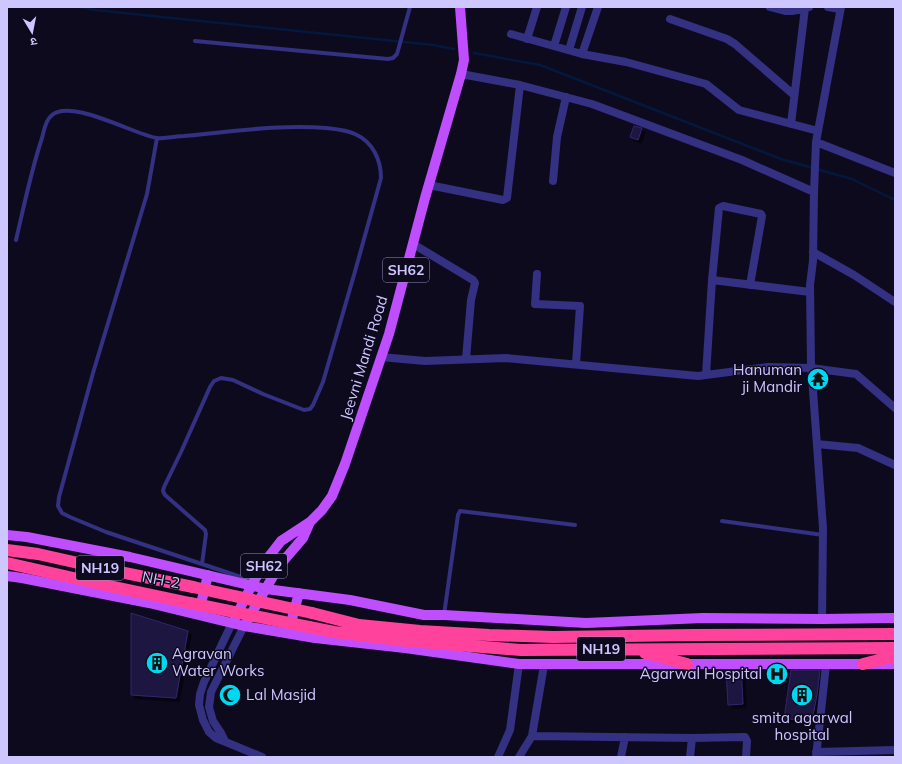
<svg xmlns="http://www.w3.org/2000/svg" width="902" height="764" font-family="Mulish,'Noto Sans Devanagari',sans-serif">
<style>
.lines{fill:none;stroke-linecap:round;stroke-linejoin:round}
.stream{stroke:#04183d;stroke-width:2.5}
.building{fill:#1e1441;stroke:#34246f;filter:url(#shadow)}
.lane{stroke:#343082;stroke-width:4}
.street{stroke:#343082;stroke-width:8}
.primary{stroke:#bf4eff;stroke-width:10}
.highway{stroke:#ff429b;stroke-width:12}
.highway-bridge{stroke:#ff429b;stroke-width:12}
.labels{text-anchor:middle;stroke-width:3;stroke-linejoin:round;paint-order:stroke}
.shield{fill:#0e0a1e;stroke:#948ebc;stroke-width:1}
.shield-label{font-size:14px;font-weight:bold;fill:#cec7ff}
.street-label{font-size:15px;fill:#cec7ff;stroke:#0e0a1e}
.poi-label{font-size:15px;fill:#cec7ff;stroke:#0e0a1e;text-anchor:end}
</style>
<defs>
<filter id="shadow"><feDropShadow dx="3.5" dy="3.5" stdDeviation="0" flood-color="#0009"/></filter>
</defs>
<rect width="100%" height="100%" fill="#0e0a1e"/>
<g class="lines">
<path class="stream" d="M80,7L95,10L433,45L454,49
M474,53L540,65L781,159L852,179L895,200"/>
</g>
<path class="building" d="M634,126L642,128L638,140L630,137Z
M131,613L188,631L176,698L131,695Z
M726,670H741L743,704L728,705Z
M791,670H820L817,695L812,720L784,719Z"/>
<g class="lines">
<path class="lane" d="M195,41L388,59L393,58L397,54L410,7
M157,138L147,194L93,373L59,497L58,506L62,513L70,517L106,532L253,581
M16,240C24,206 31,171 42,138C44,131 45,121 51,116C69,97 135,135 157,138C166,139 176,136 184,136C230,132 280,124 326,128C335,129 347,130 355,134C373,142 381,160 381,178L354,275L323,382L313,405L310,409L304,410L263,394L233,380L221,378L214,381L210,387L181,452L164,487L163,491L165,495L205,530L206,534L202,564
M722,521L823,535
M444,615L458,515L460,511L575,525"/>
<path class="street" d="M770,7L785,11H792L809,7
M828,7L840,9
M670,19L727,39L735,44L794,95
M511,34L582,54L626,62L706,84L739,110L818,131
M527,39L537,7
M554,46L566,7
M569,50L582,7
M582,54L598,7
M520,85L592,104L742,160L814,192
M791,124L805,8
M816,142L895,173
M553,181L557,137L566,97
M429,185L503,200L507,198L520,85L461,74
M413,244L473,280L475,283L471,300L466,359
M813,252L854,275L895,302
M537,274L535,304L580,306L576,364
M712,280L719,208L723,206L761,214L762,216L750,285
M381,357L425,361L506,358L698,376L768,367L811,368L856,374L895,408
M706,375L712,280L810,292
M817,444L858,448L895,465
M822,619L823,528L811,363L810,285L813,261L814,192L816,142L841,7
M232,623L204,682L200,694L199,705L203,720L209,732L216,738L262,757
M532,736L692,738L745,737L747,741L746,757
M225,741L221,733L213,721L209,707L211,692L244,626
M816,752L895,750
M498,757L510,730L519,664
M519,757L532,736L544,665
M621,757L625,737
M690,757L692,738
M816,757L826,665"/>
<path class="primary" d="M7,535L27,537L130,557L266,589L350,600L424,615H444L586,623L703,618L822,619L895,618
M7,576L22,578L149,603L244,626L315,638L405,648L519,664H895
M199,612L208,575
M235,618L254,581L267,559L281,541L310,522L322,510L332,496L345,464L389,334L425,198L461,74L464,60L460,7
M247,621L279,566L303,538L310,522
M289,630L299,593"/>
<path class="highway" d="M7,550L38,554L96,567L193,587
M7,563L100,584L190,603
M312,613L359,625L420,631L489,635L553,637L694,635L895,634
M309,627L334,632L408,641L521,650L895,648
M645,653L687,664
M863,664L895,656"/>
<path class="highway-bridge" d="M193,587L312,613
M190,603L309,627"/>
</g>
<defs>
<g id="temple-disc" transform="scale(1.15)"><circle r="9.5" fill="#00d8f2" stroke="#0e0a1e"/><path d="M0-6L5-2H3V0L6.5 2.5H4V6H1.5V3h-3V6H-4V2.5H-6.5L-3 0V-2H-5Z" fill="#111"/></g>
<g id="building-disc" transform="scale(1.15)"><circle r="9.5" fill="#00d8f2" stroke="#0e0a1e"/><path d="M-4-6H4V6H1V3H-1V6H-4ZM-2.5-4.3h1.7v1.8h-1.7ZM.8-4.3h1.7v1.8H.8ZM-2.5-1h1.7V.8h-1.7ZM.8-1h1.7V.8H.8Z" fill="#111"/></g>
<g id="hospital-disc" transform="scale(1.15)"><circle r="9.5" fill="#00d8f2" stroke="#0e0a1e"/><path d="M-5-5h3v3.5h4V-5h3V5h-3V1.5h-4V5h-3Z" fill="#111"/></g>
<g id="mosque-disc" transform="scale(1.15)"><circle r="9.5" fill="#00d8f2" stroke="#0e0a1e"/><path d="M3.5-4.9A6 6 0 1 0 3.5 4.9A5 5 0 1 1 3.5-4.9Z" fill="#111"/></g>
</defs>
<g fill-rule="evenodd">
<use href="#temple-disc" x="818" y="379"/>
<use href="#building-disc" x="157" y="663"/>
<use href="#hospital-disc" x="777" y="674"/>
<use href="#mosque-disc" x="230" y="695"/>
<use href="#building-disc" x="802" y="695"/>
</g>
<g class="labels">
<g class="shield">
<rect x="383" y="258" width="46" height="24" rx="3"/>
<rect x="241" y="554" width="46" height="24" rx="3"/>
<rect x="76" y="556" width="48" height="24" rx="3"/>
<rect x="577" y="637" width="48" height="24" rx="3"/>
</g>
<g class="shield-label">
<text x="406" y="275">SH62</text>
<text x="264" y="571">SH62</text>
<text x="100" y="573">NH19</text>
<text x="601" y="654">NH19</text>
</g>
<g class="street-label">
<text transform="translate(364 358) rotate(-73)" y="5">Jeevni Mandi Road</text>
<text transform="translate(161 580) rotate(11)" y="5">NH-2</text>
</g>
<g class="poi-label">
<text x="802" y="375">Hanuman<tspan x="802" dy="17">ji Mandir</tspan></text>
<text x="172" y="659" text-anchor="start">Agravan<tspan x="172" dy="17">Water Works</tspan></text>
<text x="762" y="679">Agarwal Hospital</text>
<text x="246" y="700" text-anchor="start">Lal Masjid</text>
<text x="802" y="723" text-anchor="middle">smita agarwal<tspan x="802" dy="17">hospital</tspan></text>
</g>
</g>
<rect width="902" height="764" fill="none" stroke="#cec7ff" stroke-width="16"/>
<g transform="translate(32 32) rotate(170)" stroke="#0e0a1e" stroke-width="3" paint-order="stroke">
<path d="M0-3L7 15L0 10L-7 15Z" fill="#cec7ff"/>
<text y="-6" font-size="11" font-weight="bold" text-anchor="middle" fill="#cec7ff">उ</text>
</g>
</svg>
